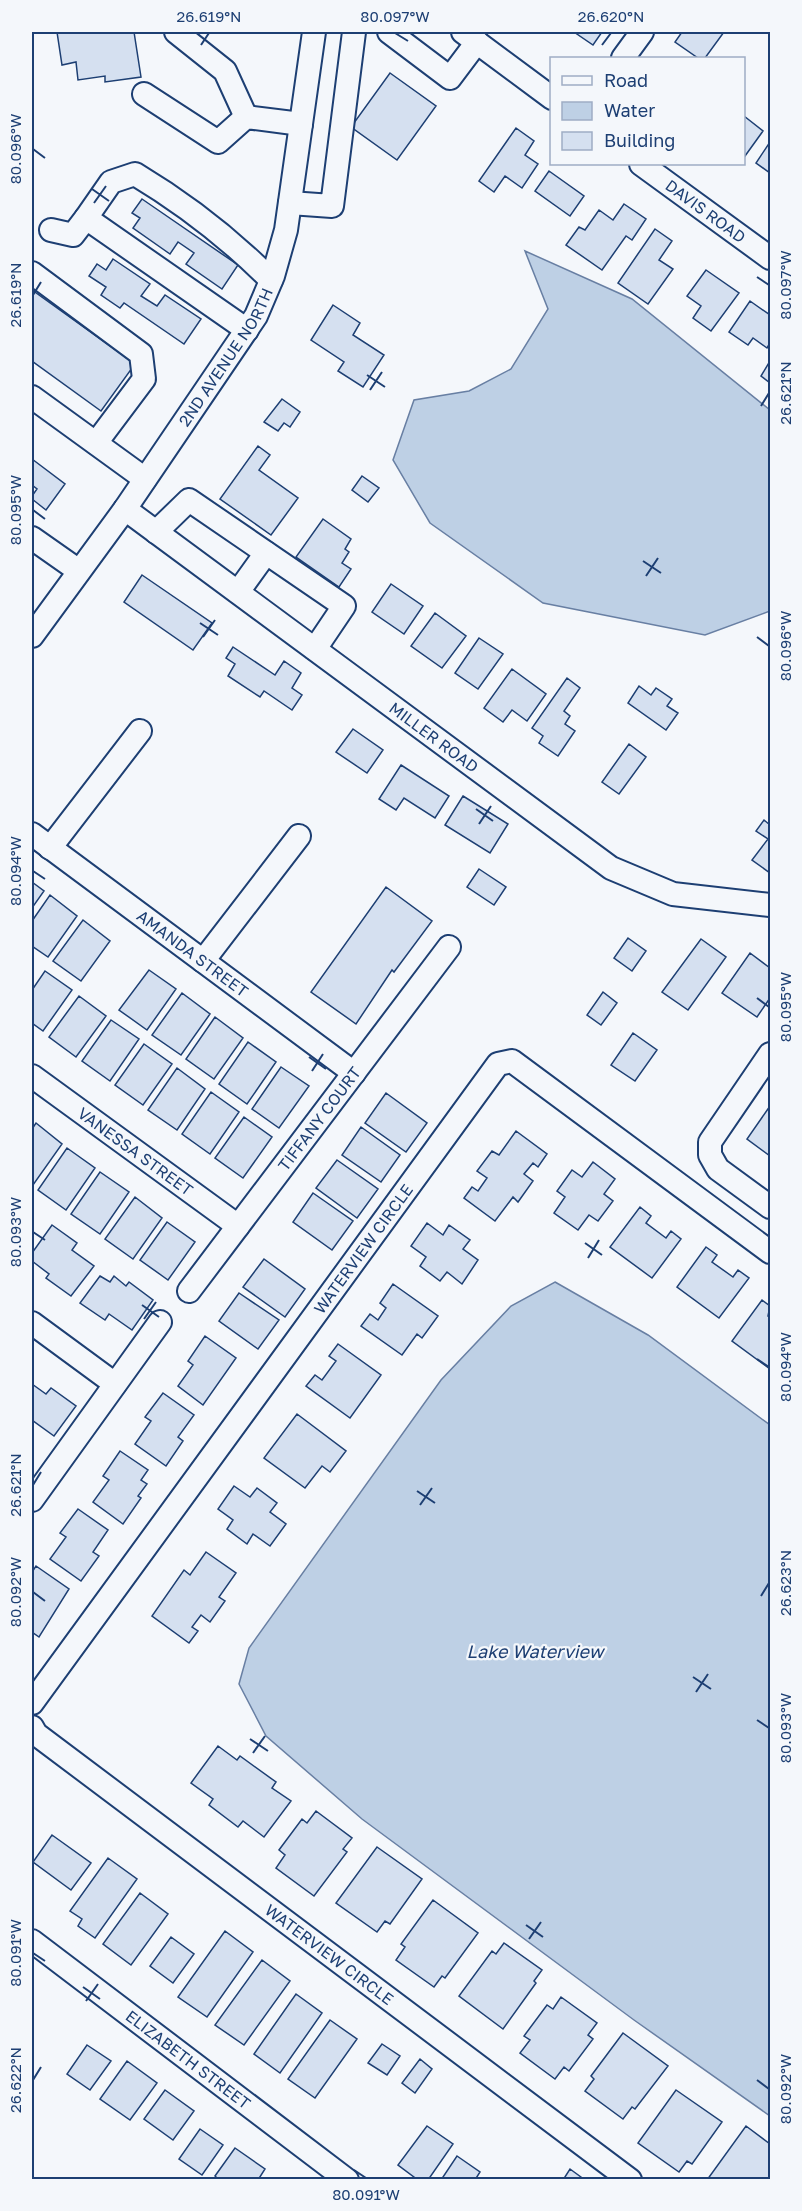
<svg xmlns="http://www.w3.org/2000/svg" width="802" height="2211" font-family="'Golos Text',sans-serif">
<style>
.water{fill:#bed0e5;stroke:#687fa3;stroke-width:1.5}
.building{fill:#d5e0f0;stroke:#1d3f73;stroke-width:1.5}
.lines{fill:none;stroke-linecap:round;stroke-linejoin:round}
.minor-casing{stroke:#1d3f73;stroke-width:26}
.minor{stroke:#f4f7fb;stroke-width:22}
.ticks{fill:none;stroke:#1d3f73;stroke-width:2}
.labels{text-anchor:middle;stroke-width:4.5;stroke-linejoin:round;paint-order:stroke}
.street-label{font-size:16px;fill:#1d3f73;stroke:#f4f7fb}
.water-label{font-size:18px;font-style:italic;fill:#1d3f73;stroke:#f4f7fb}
.neatline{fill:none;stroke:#1d3f73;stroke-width:2}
.ticks-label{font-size:15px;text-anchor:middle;fill:#1d3f73}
</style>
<rect width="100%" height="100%" fill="#f4f7fb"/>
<path class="water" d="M525,251L632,299L770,410V611L705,635L543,603L430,523L393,460L414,400L469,391L511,369L548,309Z
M555,1282L648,1335L770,1425V2116L634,2020L362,1819L266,1736L239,1684L249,1648L441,1380L511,1306Z"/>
<path class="building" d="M57,32H134L141,77L105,82V76L78,80L76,62L62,65Z
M574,32H602L593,45Z
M682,32H724L705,58H698L675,42Z
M390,73L436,106L397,160L351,127Z
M744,116L763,131L745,156L744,155Z
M516,128L534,141L525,155L538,164L522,188L505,176L494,192L479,181Z
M770,142V173L756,163Z
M549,171L584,196L570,216L535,191Z
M142,199L238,265L222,289L186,264L194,253L178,242L170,254L133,228L140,218L132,213Z
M624,204L646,219L632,240L626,236L602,270L566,245L579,227L585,230L599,210L613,220Z
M655,229L672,241L659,260L673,269L648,304L618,283Z
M113,259L150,284L141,296L157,306L165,295L201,319L184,344L124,303L120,308L101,295L106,287L89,276L97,264L106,270Z
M706,270L739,293L711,331L693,318L701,306L687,296Z
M32,290L135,364L101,411L32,361Z
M750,301L770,315V343L767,348L753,338L748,345L729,332Z
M333,305L360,323L353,335L384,355L363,387L338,371L344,362L311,340Z
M770,361V383L761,376Z
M282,399L300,412L290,427L284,423L278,431L264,422Z
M258,446L270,455L259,470L298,498L271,535L220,499Z
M32,459L65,484L46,510L32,499V496L37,489L32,485Z
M362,476L379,488L368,502L352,490Z
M323,519L351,539L345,549L349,552L342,563L351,569L339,587L296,557Z
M142,575L212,623L193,650L124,602Z
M391,584L423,606L404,634L372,612Z
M435,613L466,636L442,668L411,646Z
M479,638L503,654L478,689L455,673Z
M233,647L275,675L284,661L301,673L292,688L302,695L292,710L264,691L260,697L228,676L235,664L226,658Z
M512,669L546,694L527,721L512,710L503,722L484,708Z
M567,678L580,688L564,711L570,716L565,724L575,731L558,756L539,743L543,736L532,728Z
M639,686L651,695L656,688L672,699L667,706L678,713L666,730L628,703Z
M353,729L383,750L367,773L336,752Z
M629,744L646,757L619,794L602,782Z
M401,765L449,796L435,818L404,798L396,810L379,799Z
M463,796L508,824L490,853L445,825Z
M764,820L770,825V873L752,860L768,839L756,831Z
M479,869L506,887L494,905L467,887Z
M32,882L44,891L32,908Z
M386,887L432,921L394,972L392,970L356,1024L311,992Z
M50,895L77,916L48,957L32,946V921Z
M83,920L110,941L81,981L53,961Z
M628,938L646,951L632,971L614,958Z
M701,939L726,957L688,1010L662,992Z
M750,953L770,968V998L757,1017L722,993Z
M149,970L176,989L147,1030L119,1010Z
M45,971L72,990L43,1031L32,1023V990Z
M603,992L617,1003L601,1025L587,1015Z
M182,993L210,1014L181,1055L152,1035Z
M79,996L106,1016L76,1057L49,1037Z
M215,1017L243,1038L214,1079L186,1059Z
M111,1020L139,1039L110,1081L82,1061Z
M633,1033L657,1050L635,1081L611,1065Z
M248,1042L276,1062L247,1104L219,1084Z
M144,1044L172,1064L143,1105L115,1085Z
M281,1067L309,1086L279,1128L252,1109Z
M177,1068L205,1089L177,1130L148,1110Z
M211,1092L239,1112L210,1154L182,1134Z
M386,1093L427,1123L406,1152L365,1123Z
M770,1106V1156L747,1139Z
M244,1117L272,1137L243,1178L215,1158Z
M36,1123L62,1144L33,1185L32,1129Z
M361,1127L400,1155L381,1182L342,1155Z
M516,1131L547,1154L538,1167L533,1163L524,1174L533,1181L518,1202L513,1197L495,1221L464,1198L472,1187L478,1191L487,1178L477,1171L492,1151L499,1155Z
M67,1148L95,1168L66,1210L38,1190Z
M337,1160L378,1189L357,1218L316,1188Z
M593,1162L615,1179L604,1194L613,1201L598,1221L589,1215L578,1230L554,1213L565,1197L557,1191L572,1170L582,1177Z
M100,1172L129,1192L100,1234L71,1214Z
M313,1193L353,1221L332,1250L293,1222Z
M135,1197L162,1218L133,1259L105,1239Z
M640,1207L651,1216L646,1223L666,1238L671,1231L681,1239L652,1278L610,1247Z
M167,1222L195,1242L168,1280L140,1260Z
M427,1223L443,1235L449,1225L470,1240L463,1249L478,1260L462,1284L447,1272L440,1281L420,1266L426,1257L411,1246Z
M52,1225L77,1243L72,1250L94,1266L71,1296L46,1278L49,1274L32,1261V1253Z
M706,1247L717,1255L712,1262L733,1277L738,1270L749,1278L719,1318L677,1287Z
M264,1259L305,1289L285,1317L243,1287Z
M100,1276L110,1282L114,1276L126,1286L129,1282L153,1300L132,1330L109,1314L105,1320L80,1303Z
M393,1284L438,1316L422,1338L417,1334L402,1355L361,1326L370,1314L378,1320L386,1308L380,1303Z
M239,1293L279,1320L258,1349L219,1321Z
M762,1300L770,1306L768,1316L770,1317V1369L732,1341Z
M205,1336L236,1358L203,1405L178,1386L193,1365L188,1361Z
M338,1344L381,1375L350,1418L306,1386L315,1375L322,1380L336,1361L329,1356Z
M32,1384L46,1394L51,1388L76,1406L54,1436L32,1420Z
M163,1393L194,1415L178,1437L183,1441L166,1466L135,1444L151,1421L145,1417Z
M297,1414L346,1451L330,1472L322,1466L305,1488L264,1458Z
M120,1451L148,1470L141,1480L147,1484L138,1496L141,1498L123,1524L93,1502L109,1480L103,1476Z
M234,1486L250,1497L257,1488L277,1503L270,1512L286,1524L270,1546L253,1534L247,1544L227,1529L233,1520L218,1509Z
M78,1509L108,1530L93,1552L99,1556L81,1581L50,1559L66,1537L60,1533Z
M206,1552L236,1573L219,1597L225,1601L210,1622L201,1615L192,1627L198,1631L189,1643L152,1616L184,1570L190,1575Z
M36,1566L69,1589L39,1637L32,1632V1572Z
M218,1746L237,1760L240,1756L276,1782L272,1788L291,1801L264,1837L243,1821L238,1827L209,1805L213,1799L191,1783Z
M316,1811L352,1838L343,1849L347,1852L314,1896L276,1868L285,1855L279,1850L302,1819L307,1823Z
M52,1835L91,1863L71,1890L33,1862Z
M377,1847L422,1879L390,1924L385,1921L377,1932L336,1903Z
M108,1858L137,1879L95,1938L78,1926L82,1919L70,1911Z
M140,1893L168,1914L131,1965L103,1944Z
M433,1900L478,1933L445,1978L442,1976L434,1987L396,1960L405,1947L401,1944Z
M225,1931L253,1952L207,2017L178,1997Z
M171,1937L194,1954L173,1983L150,1966Z
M504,1943L542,1970L534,1981L536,1983L503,2029L459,1996L492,1951L496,1954Z
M262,1960L290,1981L244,2045L215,2025Z
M296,1994L322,2013L280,2073L254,2054Z
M561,1997L597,2023L588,2035L593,2039L569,2071L564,2067L555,2079L520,2053L530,2040L524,2036L547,2005L553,2009Z
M330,2020L357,2039L315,2098L288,2079Z
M623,2033L668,2066L635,2109L632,2107L623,2119L585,2091L594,2079L591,2076Z
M382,2044L400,2056L387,2075L368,2063Z
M87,2045L111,2061L90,2090L67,2074Z
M420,2059L432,2069L415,2093L402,2083Z
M127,2061L157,2083L130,2120L100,2099Z
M165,2090L194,2111L173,2140L144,2119Z
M676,2090L722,2122L692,2164L687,2161L679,2172L638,2143Z
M427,2126L453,2144L428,2180H418L398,2165Z
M746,2126L770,2144V2180H707Z
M200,2129L223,2145L202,2175L179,2159Z
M235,2148L265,2169L258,2180H219L215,2176Z
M457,2156L480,2172L475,2180H441Z
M570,2169L585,2180H563Z"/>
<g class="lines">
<g class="minor-casing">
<g id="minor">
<path d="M176,32L225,71L246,117"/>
<path d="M389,32L450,78L477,42"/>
<path d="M463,32L552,98"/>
<path d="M623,58L642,32"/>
<path d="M144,94L218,142L246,117L301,124"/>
<path id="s1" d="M641,164L770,258"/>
<path d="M290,203L332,206L354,32"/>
<path d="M86,218L111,182L135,174C185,204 230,239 271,280"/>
<path d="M51,230L73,235L86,218L247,330"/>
<path d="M32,273L141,354L144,379L96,443"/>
<path d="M32,397L145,479"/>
<path id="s2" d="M125,509L611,868L673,894L770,905"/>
<path d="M156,532L189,500L344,606L315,649"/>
<path d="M32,538L79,571"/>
<path d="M238,592L266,553"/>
<path id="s3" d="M32,636L125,509L256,316L273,276L286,230L314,32"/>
<path id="s4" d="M32,834L354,1073"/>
<path d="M50,848L140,731"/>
<path d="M203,961L299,836"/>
<path d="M770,1054L710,1142V1155L718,1169L770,1207"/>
<path id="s5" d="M32,1076L238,1226"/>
<path id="s6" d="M189,1291L449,947"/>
<path d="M32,1323L115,1384"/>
<path d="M32,1500L160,1322"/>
<path id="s7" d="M32,1703L498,1064L512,1061L770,1252"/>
<path id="s8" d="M32,1727L36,1734L630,2180"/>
<path id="s9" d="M32,1941L347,2180"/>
</g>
</g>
<use href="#minor" class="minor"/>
</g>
<path class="ticks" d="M395,33L408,41M201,45L209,33M602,45L611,33M33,149L45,158M92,189L109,201M94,203L106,186M757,277L769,285M33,295L41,282M367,375L385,387M370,390L382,372M761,406L769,393M33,510L45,519M643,561L661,573M646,576L658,558M200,623L218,635M203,637L215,620M757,637L769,646M476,809L493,821M479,824L491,806M33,871L45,879M757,998L769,1007M309,1057L326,1069M312,1071L323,1054M33,1232L45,1240M585,1243L602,1255M588,1258L599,1240M142,1305L159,1317M144,1319L156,1302M757,1359L769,1367M33,1485L41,1472M417,1491L435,1503M420,1505L432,1488M33,1592L45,1601M761,1596L769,1583M693,1677L711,1689M696,1692L708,1674M757,1720L769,1728M250,1739L268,1751M253,1753L265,1736M526,1925L543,1937M529,1939L541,1922M33,1953L45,1961M83,1987L100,1999M86,2001L98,1984M33,2080L41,2067M757,2080L769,2089M354,2170L366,2178"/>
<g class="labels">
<g class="street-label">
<text dy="6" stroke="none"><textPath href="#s1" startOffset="80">DAVIS ROAD</textPath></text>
<text dy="6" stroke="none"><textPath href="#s3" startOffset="340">2ND AVENUE NORTH</textPath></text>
<text dy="6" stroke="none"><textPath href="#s2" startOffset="384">MILLER ROAD</textPath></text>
<text dy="6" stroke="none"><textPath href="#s4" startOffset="200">AMANDA STREET</textPath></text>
<text dy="6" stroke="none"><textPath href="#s6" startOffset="216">TIFFANY COURT</textPath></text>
<text dy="6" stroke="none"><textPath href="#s5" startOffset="128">VANESSA STREET</textPath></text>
<text dy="6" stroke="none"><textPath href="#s7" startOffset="562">WATERVIEW CIRCLE</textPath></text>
<text dy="6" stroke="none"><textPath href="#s8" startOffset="375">WATERVIEW CIRCLE</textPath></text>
<text dy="6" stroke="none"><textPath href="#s9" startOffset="196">ELIZABETH STREET</textPath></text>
</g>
<g class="water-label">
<text x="535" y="1658">Lake Waterview</text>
</g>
</g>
<rect width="802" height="2211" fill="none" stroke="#f4f7fb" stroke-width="66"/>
<rect x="550" y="57" width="195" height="108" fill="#f4f7fb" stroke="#9eadc5" stroke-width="1.5"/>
<rect x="562" y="76" width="30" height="9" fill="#f4f7fb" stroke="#9eadc5" stroke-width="1.5"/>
<text x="604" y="87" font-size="18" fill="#1d3f73">Road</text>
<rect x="562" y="102" width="30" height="18" fill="#bed0e5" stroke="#9eadc5" stroke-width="1.5"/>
<text x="604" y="117" font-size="18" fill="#1d3f73">Water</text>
<rect x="562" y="132" width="30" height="18" fill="#d5e0f0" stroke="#9eadc5" stroke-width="1.5"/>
<text x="604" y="147" font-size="18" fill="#1d3f73">Building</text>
<rect x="33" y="33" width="736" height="2145" class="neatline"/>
<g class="ticks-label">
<text x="209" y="22">26.619°N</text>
<text x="395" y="22">80.097°W</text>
<text x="611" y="22">26.620°N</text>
<text transform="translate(16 149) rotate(-90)" y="5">80.096°W</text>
<text transform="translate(786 285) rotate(-90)" y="5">80.097°W</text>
<text transform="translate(16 295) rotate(-90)" y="5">26.619°N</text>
<text transform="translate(786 393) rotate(-90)" y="5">26.621°N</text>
<text transform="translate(16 510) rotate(-90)" y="5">80.095°W</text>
<text transform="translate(786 646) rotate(-90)" y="5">80.096°W</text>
<text transform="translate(16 871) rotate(-90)" y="5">80.094°W</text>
<text transform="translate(786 1007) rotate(-90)" y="5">80.095°W</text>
<text transform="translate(16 1232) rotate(-90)" y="5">80.093°W</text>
<text transform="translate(786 1367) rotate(-90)" y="5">80.094°W</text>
<text transform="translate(16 1485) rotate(-90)" y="5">26.621°N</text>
<text transform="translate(786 1583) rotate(-90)" y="5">26.623°N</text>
<text transform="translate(16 1592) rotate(-90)" y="5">80.092°W</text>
<text transform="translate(786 1728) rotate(-90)" y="5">80.093°W</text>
<text transform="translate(16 1953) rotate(-90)" y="5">80.091°W</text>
<text transform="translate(16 2080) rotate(-90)" y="5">26.622°N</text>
<text transform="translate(786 2089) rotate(-90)" y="5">80.092°W</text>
<text x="366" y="2200">80.091°W</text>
</g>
</svg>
